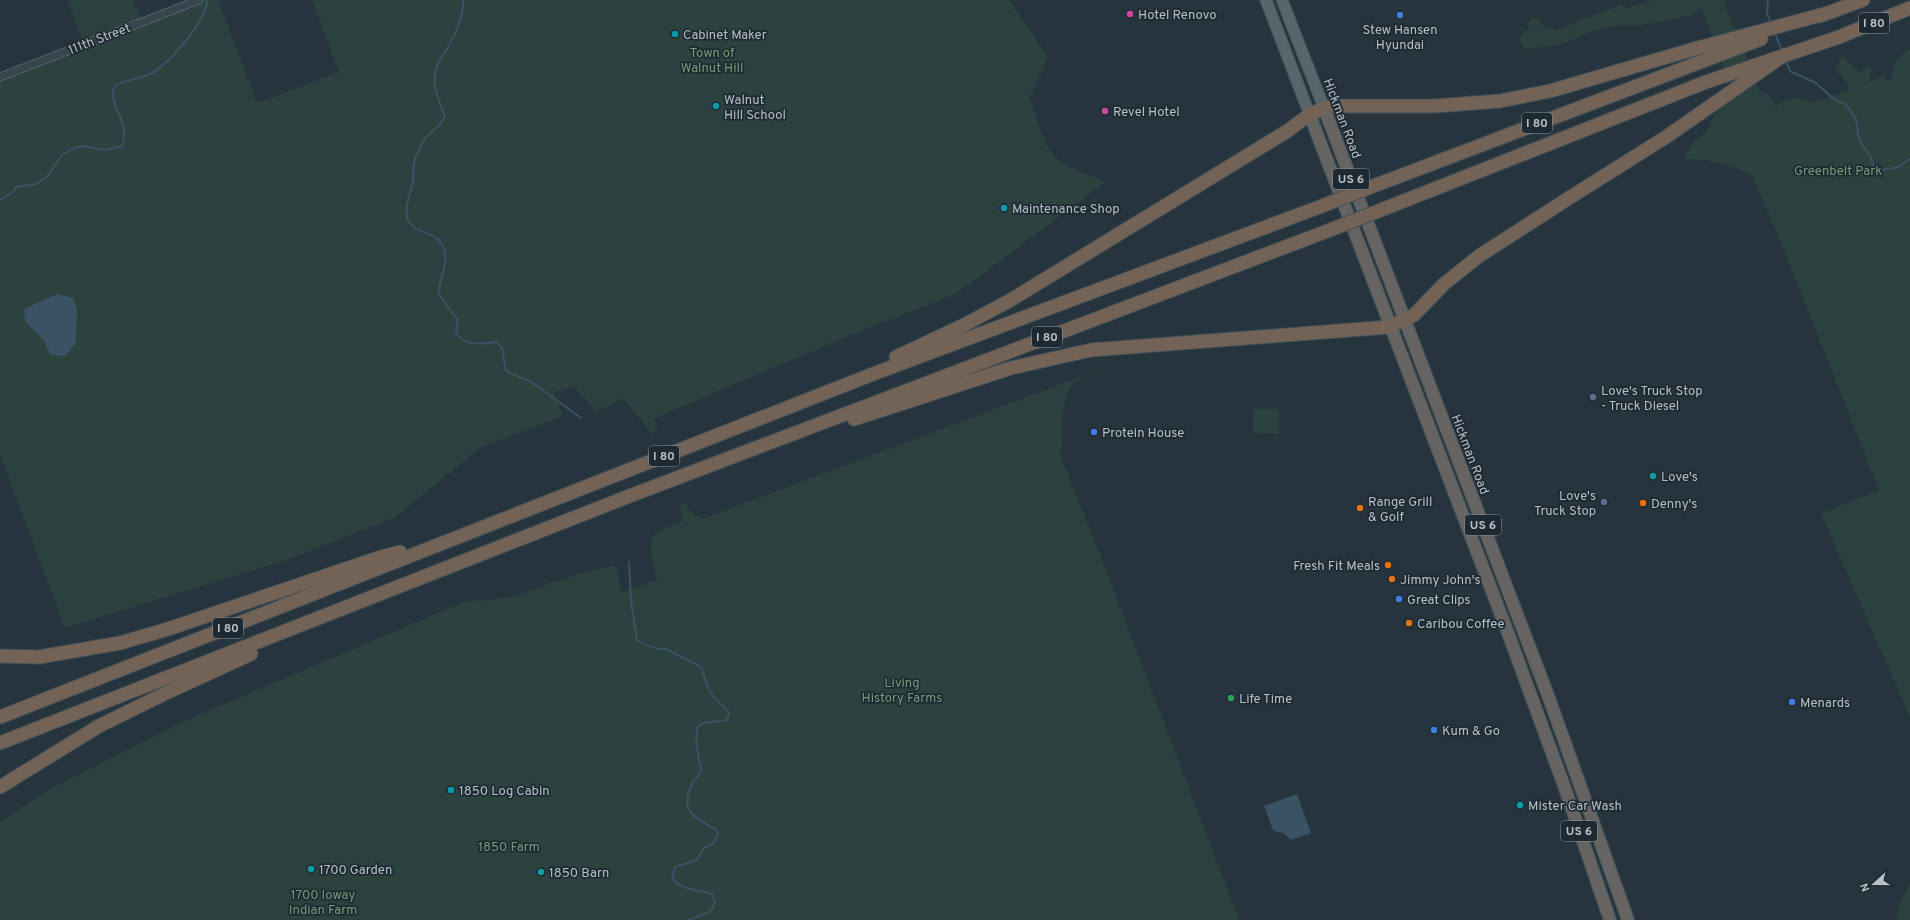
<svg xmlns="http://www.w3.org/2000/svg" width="1910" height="920" font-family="Overpass,sans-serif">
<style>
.green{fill:#2b423f}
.water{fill:#3a5364}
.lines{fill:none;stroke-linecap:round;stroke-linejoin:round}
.stream{stroke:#3a5364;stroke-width:2}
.minor-casing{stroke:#57636b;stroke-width:9}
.primary-casing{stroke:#46515a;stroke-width:13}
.trunk-casing{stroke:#445058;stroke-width:14}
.motorway-casing{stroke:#445058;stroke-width:15}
.minor{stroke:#39454e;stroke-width:7}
.primary{stroke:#58656d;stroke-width:11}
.trunk{stroke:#666462;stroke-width:12}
.motorway{stroke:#736357;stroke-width:13}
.motorway-bridge-casing{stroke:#445058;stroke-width:15;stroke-linecap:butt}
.motorway-bridge{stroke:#736357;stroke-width:13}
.hotel-dot{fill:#d1479c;stroke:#1e2a33;stroke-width:1.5}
.shop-dot{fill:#3f7fe0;stroke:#1e2a33;stroke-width:1.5}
.culture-dot{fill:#0f9aa8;stroke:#1e2a33;stroke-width:1.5}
.service-dot{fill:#5c6f8a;stroke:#1e2a33;stroke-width:1.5}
.food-dot{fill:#e8710a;stroke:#1e2a33;stroke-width:1.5}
.leisure-dot{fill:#2e9e5b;stroke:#1e2a33;stroke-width:1.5}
.labels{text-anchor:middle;stroke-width:3.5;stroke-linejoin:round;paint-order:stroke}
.shield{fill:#1e2a33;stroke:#88939b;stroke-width:1}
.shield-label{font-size:12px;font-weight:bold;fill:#b6c0c8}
.poi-label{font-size:13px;fill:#b6c0c8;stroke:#1e2a33;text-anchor:start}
.street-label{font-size:13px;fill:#b6c0c8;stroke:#1e2a33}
.park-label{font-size:13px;fill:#759d77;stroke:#1e2a33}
</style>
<rect width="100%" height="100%" fill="#26343d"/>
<path class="green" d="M67,0H133L142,22L199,0H218L257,103L339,72L312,0H1009L1048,57L1030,98C1034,112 1045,147 1055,157C1068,169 1090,175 1105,182L956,294L851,335L655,418L657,432L652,434L624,399L594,412L592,405L573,386L554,393L563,416L480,448L394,518L284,561L65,628L0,455V77L84,44Z
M1653,0H1723L1760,92L1767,93L1776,106C1787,97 1800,96 1813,103L1848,90C1849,81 1841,76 1835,71L1842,56L1859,73L1869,65L1872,69L1869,82L1883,76L1886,80H1891L1896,59L1910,49V717L1821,514L1879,490L1783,248L1752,175C1727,164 1711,159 1684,159L1694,142L1709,128L1719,102L1735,97L1701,7L1691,15L1644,25H1620L1591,32L1558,45L1526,49L1518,38L1528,30L1529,20L1537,18L1545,27L1556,30L1619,5L1627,8Z
M1096,371H1101C1051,381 1068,419 1060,455L1101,557L1239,920H0V822L53,787L182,722L464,602L514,597L548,584L592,570L614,565L618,572L621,593L657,580C654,569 645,539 658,532C665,527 674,525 682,522L680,505L685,503L690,511L702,519Z
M1253,409H1279V434L1253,433Z
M1910,883V920H1896L1900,903Z"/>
<path class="water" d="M57,294L73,298L77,309L76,342L66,356L50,355L45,342L25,321L24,309Z
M1297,794L1311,833L1291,840L1284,833L1277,832L1273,830L1264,806Z"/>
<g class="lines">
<path class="stream" d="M463,0C464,16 456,33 448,47C443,56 436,63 435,74C433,89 440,103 445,116C440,127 438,126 430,133C422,141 417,152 414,163C413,169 414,175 413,181C411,193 402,210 409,222C418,237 440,229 445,252C447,262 440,282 438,293L458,321L456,333C465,346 482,344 496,342L502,348L506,371L533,383L581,418
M1768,0L1767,13L1771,23
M1775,33L1782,51
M1786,61L1790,71L1816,83L1836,101L1844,103L1848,107L1856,119L1859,140L1870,156L1874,168C1889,171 1899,169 1910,158
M0,200L13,192L16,187L36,184L47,177L62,155L74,148L83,146L105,150L122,146C132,121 106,105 115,86C126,79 138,80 150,74C168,65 207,21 207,0
M629,562L631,600L637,640C646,645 655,650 666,649L701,667C705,675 705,684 710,692C714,699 723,704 729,713L727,720L704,723L698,726C695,738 697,747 699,760C700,762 701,766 701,769C700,775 694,779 692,784C678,811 696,819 717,830L718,833L714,843L704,848L697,860L675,867L672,877C679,891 699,889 712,894L715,902L711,911L689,920"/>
<g class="minor-casing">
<path id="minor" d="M0,77L199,0"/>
</g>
<g class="primary-casing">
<path id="primary" d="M1266,0L1309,113
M1282,0L1324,108"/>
</g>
<g class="trunk-casing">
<path id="trunk" d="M1324,108L1549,698L1628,920
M1309,113L1508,633L1563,783L1610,920"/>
</g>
<g class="motorway-casing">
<path id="motorway" d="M1820,16L1863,0
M1376,185L1761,39
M1386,208L1706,82L1839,37L1910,8
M896,357L962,326L1009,301L1289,130C1304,118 1313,111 1332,106H1435L1500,101L1550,91L1694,49L1828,13
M854,419L1011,368L1091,350L1389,327L1414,315L1444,284L1479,256L1569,198L1666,137L1784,55
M0,656L39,657L120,643L168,629L378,558L400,552
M0,717L873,374L1322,206
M0,743L632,495L1330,230
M0,787L99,726L168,692L251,654"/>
</g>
<use href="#minor" class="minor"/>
<use href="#primary" class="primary"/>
<use href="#trunk" class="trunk"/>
<use href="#motorway" class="motorway"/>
<g class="motorway-bridge-casing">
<path id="motorway-bridge" d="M1322,206L1376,185
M1330,230L1386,208"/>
</g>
<use href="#motorway-bridge" class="motorway-bridge"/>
</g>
<g class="hotel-dot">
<circle cx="1130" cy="14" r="4"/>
<circle cx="1105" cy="111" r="4"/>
</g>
<g class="shop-dot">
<circle cx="1400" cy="15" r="4"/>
<circle cx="1094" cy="432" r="4"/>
<circle cx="1399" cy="599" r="4"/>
<circle cx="1792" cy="702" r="4"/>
<circle cx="1434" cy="730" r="4"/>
</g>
<g class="culture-dot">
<circle cx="675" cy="34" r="4"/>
<circle cx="716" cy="106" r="4"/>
<circle cx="1004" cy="208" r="4"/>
<circle cx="1653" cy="476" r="4"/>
<circle cx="451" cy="790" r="4"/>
<circle cx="1520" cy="805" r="4"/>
<circle cx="311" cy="869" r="4"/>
<circle cx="541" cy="872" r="4"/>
</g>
<g class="service-dot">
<circle cx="1593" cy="397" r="4"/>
<circle cx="1604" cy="502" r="4"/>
</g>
<g class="food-dot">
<circle cx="1643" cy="503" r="4"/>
<circle cx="1360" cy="508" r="4"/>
<circle cx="1388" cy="565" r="4"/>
<circle cx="1392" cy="579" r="4"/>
<circle cx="1409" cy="623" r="4"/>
</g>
<circle class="leisure-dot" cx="1231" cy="698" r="4"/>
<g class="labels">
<g class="shield">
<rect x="1859" y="13" width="30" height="20" rx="3"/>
<rect x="1522" y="113" width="30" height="20" rx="3"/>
<rect x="1333" y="169" width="36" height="20" rx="3"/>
<rect x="1032" y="327" width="30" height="20" rx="3"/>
<rect x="649" y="446" width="30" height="20" rx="3"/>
<rect x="1465" y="515" width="36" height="20" rx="3"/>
<rect x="213" y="618" width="30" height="20" rx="3"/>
<rect x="1561" y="821" width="36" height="20" rx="3"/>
</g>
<g class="shield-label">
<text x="1874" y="27">I 80</text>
<text x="1537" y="127">I 80</text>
<text x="1351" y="183">US 6</text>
<text x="1047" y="341">I 80</text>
<text x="664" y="460">I 80</text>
<text x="1483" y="529">US 6</text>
<text x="228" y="632">I 80</text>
<text x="1579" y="835">US 6</text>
</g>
<g class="poi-label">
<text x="1138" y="19">Hotel Renovo</text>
<text x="1400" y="34" text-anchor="middle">Stew Hansen<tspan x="1400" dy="15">Hyundai</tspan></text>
<text x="683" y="39">Cabinet Maker</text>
<text x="724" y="104">Walnut<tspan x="724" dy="15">Hill School</tspan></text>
<text x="1113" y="116">Revel Hotel</text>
<text x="1012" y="213">Maintenance Shop</text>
<text x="1601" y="395">Love's Truck Stop<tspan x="1601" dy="15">- Truck Diesel</tspan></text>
<text x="1102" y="437">Protein House</text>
<text x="1661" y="481">Love's</text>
<text x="1596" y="500" text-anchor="end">Love's<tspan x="1596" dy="15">Truck Stop</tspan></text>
<text x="1368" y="506">Range Grill<tspan x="1368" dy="15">&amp; Golf</tspan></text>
<text x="1651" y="508">Denny's</text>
<text x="1380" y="570" text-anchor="end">Fresh Fit Meals</text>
<text x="1400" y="584">Jimmy John's</text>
<text x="1407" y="604">Great Clips</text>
<text x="1417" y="628">Caribou Coffee</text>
<text x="1239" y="703">Life Time</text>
<text x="1800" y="707">Menards</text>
<text x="1442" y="735">Kum &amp; Go</text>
<text x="459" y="795">1850 Log Cabin</text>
<text x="1528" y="810">Mister Car Wash</text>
<text x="319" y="874">1700 Garden</text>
<text x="549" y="877">1850 Barn</text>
</g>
<g class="street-label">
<text transform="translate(99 38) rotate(-21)" y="5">111th Street</text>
<text transform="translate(1343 118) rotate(69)" y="5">Hickman Road</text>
<text transform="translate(1471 454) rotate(69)" y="5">Hickman Road</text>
</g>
<g class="park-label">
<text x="712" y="57">Town of<tspan x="712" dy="15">Walnut Hill</tspan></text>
<text x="1838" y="175">Greenbelt Park</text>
<text x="902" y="687">Living<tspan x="902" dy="15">History Farms</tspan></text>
<text x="509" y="851">1850 Farm</text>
<text x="323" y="899">1700 Ioway<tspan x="323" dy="15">Indian Farm</tspan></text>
</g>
</g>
<g transform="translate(1874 884) rotate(249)" stroke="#1e2a33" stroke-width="3" paint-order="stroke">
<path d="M0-3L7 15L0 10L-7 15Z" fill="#b6c0c8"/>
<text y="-6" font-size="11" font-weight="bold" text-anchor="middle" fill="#b6c0c8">N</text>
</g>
</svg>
